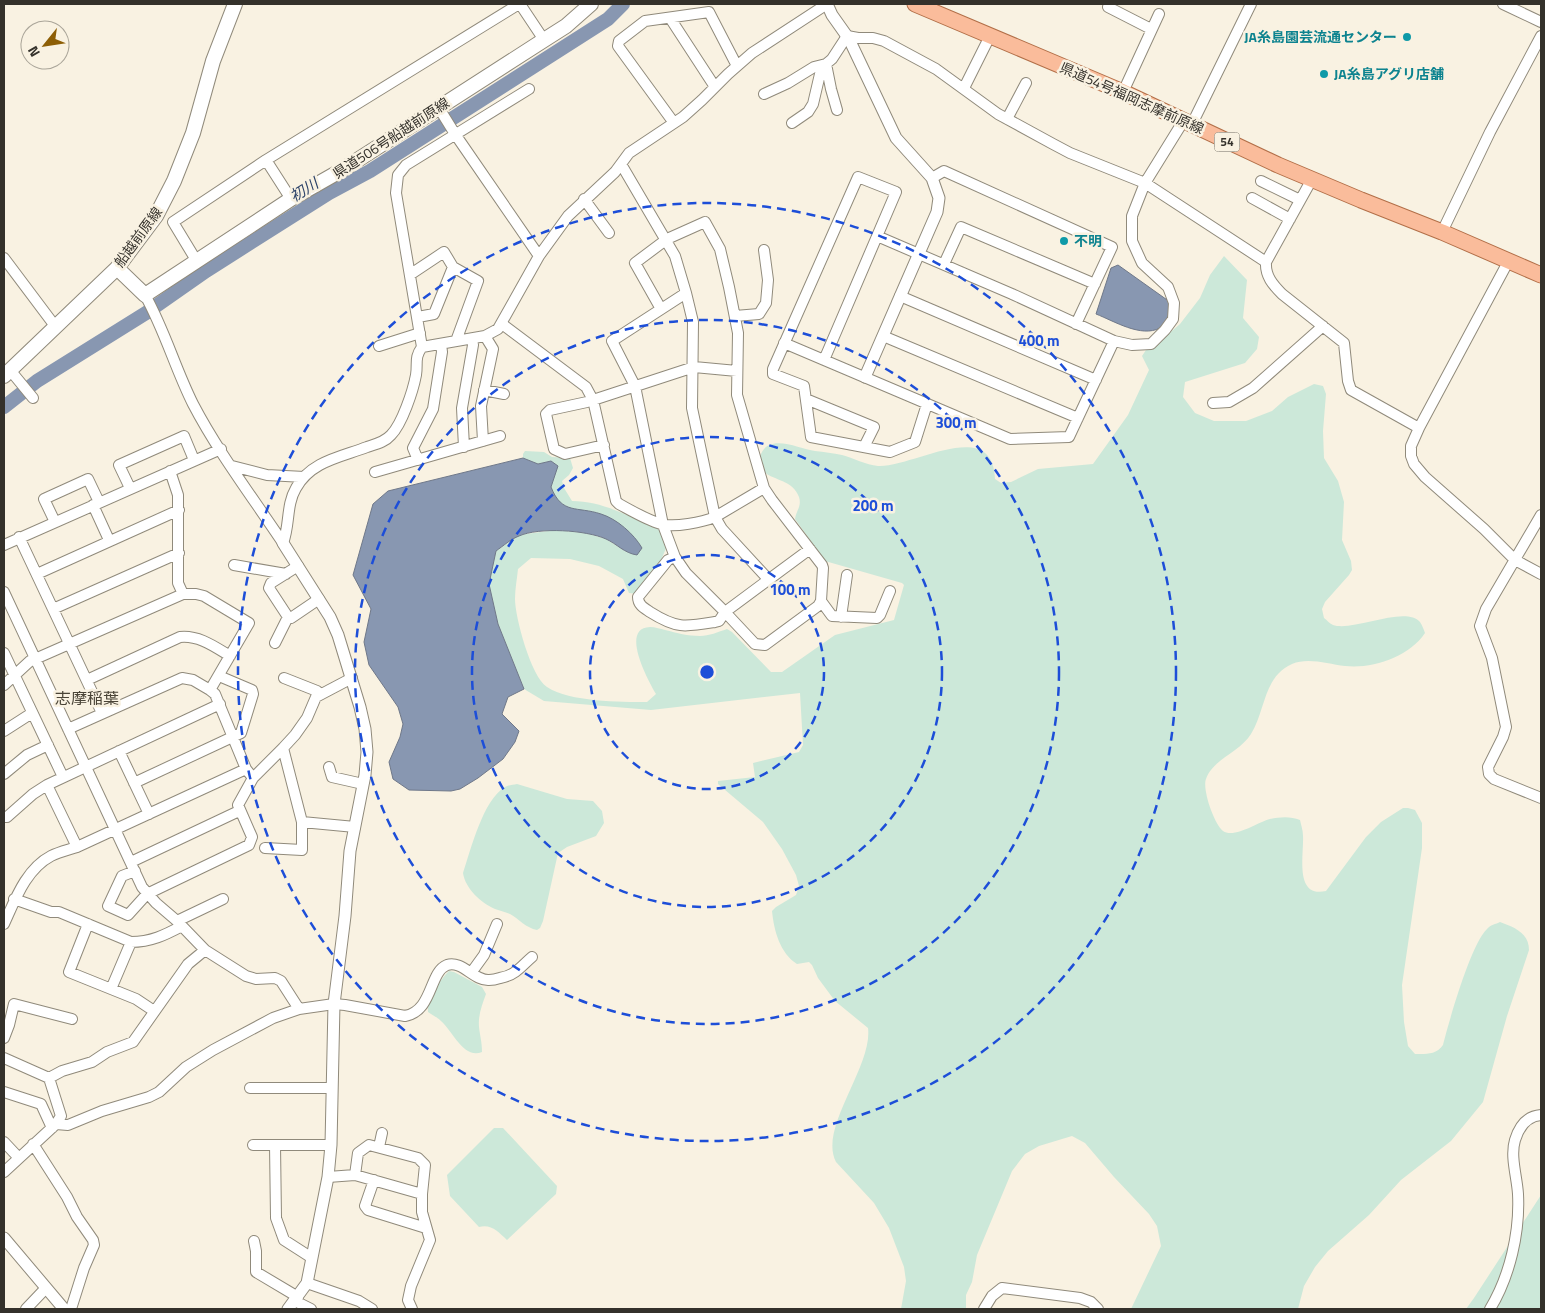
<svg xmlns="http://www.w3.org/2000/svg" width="1545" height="1313" font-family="'Titillium Web','Noto Sans JP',sans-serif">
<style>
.green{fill:#cce8d9}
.water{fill:#8897b1;stroke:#6f7889}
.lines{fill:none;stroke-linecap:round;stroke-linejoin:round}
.river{stroke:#8897b1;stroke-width:14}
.minor-casing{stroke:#908a7b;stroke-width:12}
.tertiary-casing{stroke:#908a7b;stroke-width:13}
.secondary-casing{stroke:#908a7b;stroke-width:16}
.primary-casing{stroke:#b26f48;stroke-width:17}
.minor{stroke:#fff;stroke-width:10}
.tertiary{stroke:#fff;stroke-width:11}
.secondary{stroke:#fff;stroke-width:14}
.primary{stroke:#fabc9b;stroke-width:15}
.ring{fill:none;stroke:#1d4ed8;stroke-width:2.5;stroke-dasharray:9 6}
.culture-dot{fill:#0f9aa8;stroke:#f9f2e2;stroke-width:2}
.labels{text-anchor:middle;stroke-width:5;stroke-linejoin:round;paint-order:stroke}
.shield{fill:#f9f2e2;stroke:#6f6b62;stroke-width:1}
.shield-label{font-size:12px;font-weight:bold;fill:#34312b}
.culture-label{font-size:14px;font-weight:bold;fill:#0d838f;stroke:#f9f2e2;text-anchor:start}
.street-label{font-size:14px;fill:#34312b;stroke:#f9f2e2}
.water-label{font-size:15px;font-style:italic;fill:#2b4167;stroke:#f9f2e2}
.quarter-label{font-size:16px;fill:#4a4437;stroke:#f9f2e2}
.centre{fill:#1d4ed8;stroke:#f9f2e2;stroke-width:2.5}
.ring-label{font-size:15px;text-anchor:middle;font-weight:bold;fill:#1d4ed8;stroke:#f9f2e2;stroke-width:5;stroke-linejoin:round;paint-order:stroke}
</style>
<rect width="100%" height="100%" fill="#f9f2e2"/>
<path class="green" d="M1224,256L1247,280L1243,318L1259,337L1257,349L1245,363L1185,382L1183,397L1195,413L1214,421H1246L1272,411L1288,397L1314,384L1323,386L1326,394L1323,431L1324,458L1338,481L1344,502L1342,540L1351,561L1352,570L1349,575L1325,602L1322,609L1324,618C1327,620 1330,624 1333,625C1353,632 1405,605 1420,622C1422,625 1424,630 1425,633C1409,657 1373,669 1345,666C1328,664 1308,657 1292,664C1263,677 1266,710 1251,734C1240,752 1213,759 1206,779C1202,789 1214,824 1223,831C1234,839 1258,822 1270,819C1280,817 1290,816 1300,820C1301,825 1303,830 1303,836C1304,855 1294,898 1326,891L1366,837L1381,822L1403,808H1408L1415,810L1422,823V848L1402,985L1404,1022L1408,1046L1415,1054C1426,1054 1436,1055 1443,1045C1449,1021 1471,944 1487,929C1490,925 1496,924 1500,922C1514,927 1529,933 1529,950L1507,1016L1483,1102L1451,1141L1401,1180L1369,1215L1328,1251L1315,1267L1304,1286L1298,1309H1131L1161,1246L1157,1226L1149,1214L1114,1177L1085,1143L1072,1136L1039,1146L1025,1154L1012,1171L977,1255L972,1282L966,1295V1309H901L906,1281L904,1267L889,1228L874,1203L836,1162C818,1128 873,1066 868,1028L835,1001L818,978L812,965L809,962L797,964C780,953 774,931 772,911L776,907L796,895L799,886L796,875L782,849L763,822L718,784V781L755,777L753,763L799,752L803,745L800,693L651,710L544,701L524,689L498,624L489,584L496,551L519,535L555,530L586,533L606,539L628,553L581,510L568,508L556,500L551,487V461L538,464L523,458V454L525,451L544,452L552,457L570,458L573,468L569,475L562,481L564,488L572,501C603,501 630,517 658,529L664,535L668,544L661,560L637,594L629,593L623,579L599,566L570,559L531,558L518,569C517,579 515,589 515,599C515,617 531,677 547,687C570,702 620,702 647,702L656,694C649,682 619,628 650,627C655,627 661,629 665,630C677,633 688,636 700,636C709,636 718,632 727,629L732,632L771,672H782L835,635L894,620L904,585L902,583L825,561L795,519C796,511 802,506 799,497C793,480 775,481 764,472C760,468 759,458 761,454C770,433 799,449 815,451C824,452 833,453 842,455C853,458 866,465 878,466C912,468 993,415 995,479L1001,483L1011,482L1038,469L1093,464L1128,415L1149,370L1142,356L1146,350L1159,342L1180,324L1200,298L1210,275Z
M517,784L567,799L593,801L602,811L604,823L596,836L567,847L558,853L543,921L540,928L537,930C526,928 519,919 510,914C506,912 500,911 495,909C481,903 465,888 463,873C471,849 483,800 505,787C508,785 513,785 517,784Z
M449,971L454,972L482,987L486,994C482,1005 478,1015 479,1027C480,1036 482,1042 482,1052C464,1060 452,1030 441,1021C437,1017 432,1015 428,1012C427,998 440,980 449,971Z
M494,1128H503L557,1186L556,1194L507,1240C498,1232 492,1224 479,1227L450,1196L447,1175Z
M1541,1195V1309H1466L1474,1298Z"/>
<path class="water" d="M1118,265L1170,302C1172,315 1172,322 1160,328C1141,338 1114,321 1096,314L1111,268Z
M523,458L538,464L551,461L558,466L551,487C562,515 577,506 601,514C617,519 634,534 642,548L637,555C624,553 617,544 606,539C586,530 539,527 519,536C511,539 503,546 496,551L489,584L498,624L524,689L508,697L502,714L519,731L515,742L503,759L478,778L460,789L451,791L409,790L393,779L389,762L400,737L403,724L398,707L369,665L364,642L371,609L353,575L373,504L388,491Z"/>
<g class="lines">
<path class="river" d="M4,407L37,381L146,313L206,271L329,193L370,171L608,19L623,4"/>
<g class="minor-casing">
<path id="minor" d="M520,4L544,40
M1503,4L1541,22
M1108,7L1151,29
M670,18L715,87
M826,64L831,89L837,110
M964,88L990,36
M1123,92L1159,14
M764,94L788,83L814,67L826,64L832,59L847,36L858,38H873L884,41L936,69L998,114L1053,144L1070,153L1145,183L1266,262
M442,106V113L455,134L539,256
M1007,119L1026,83
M674,123L618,46L619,41L645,21L709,12L737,66
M792,123L808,112L813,104L820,74L826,64
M1192,124L1251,4
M266,160L291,199
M621,164L675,256L686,293L693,322L692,408L715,517L722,529L769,580
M932,178L944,171L1112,247L1076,324
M1312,179L1266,262C1265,276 1273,285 1282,294L1344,343L1348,381L1351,390L1419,428
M1261,181L1300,200
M1252,198L1290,219
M584,199L609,233
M1442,232L1490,132L1541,36
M877,236L1012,294L1114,341L1132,345L1151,344L1165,330L1173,319L1174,303L1168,287L1142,263L1132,241V216L1145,183L1184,120
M4,258L55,326
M196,260L173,222L266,160L519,4
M1508,262L1419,428L1411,446V456L1414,464L1425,477L1484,529L1515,560L1541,574
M944,264L961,227L1095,284
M411,274L444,252L453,267L478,281L456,341
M686,293L612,341L635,386L663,525L675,557L686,573L725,612L810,549
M145,295C165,331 175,368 193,404C218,452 253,498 283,543
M900,296L1096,380
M661,309L635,263L667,239L705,222L720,249L729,287L738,333L737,395L764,488L772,500L822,565L823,568L821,601L832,616L877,618L880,615L890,591
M735,316L759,314L766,303L768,280L764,250
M418,317L434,314L453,267
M502,324L586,387L593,400L616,501L619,504C632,511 647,520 661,524C674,528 703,522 715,517L764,488
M883,336L1078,418
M784,343L1010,439L1069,437L1114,341
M379,346L420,333
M422,347L396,193L398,175L406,165L529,89
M824,360L896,192L858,177L773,369V374L804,386L811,437L890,452L915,442L927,404
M10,370L33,398
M484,390L504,394
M806,399L874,427L864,447
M1213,403L1229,402L1253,388L1323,326
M483,441L481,406L493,349L485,336
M604,445L565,454L554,449L546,414L550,410L587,402L694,367L737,371
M464,447L462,408L473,345L472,339
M418,460L413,448L433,409L442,352L441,344
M232,466L267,475L304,477
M170,471L178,495V583L183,594
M375,472L500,436
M130,488L119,465L184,436L194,460
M93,505L109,540
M1541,515L1486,609L1480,626L1492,658L1506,727L1503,737L1488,767L1489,774L1494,779L1541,798
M55,522L44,499L88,479L99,502
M19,537L102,713
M283,543C290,525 286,505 296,488C311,461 341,457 367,447C376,444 385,442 391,435C402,424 413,391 416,375C418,363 414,358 422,347L485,336L498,329L539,256L568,216L615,172L629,153L683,117L702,100L728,74L752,53L827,4
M4,545L221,449
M675,557L668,560L638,597C638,605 644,608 650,612C677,629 685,627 715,622L719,621L725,612L755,644L765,645L818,606L821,601
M234,565L286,574
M298,566L271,583L269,588L288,617L291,618L319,599
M37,574L179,510
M4,592L142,887L156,903L177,921L205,950L246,976L256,979L275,978L281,981L299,1009
M53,609L179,553
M841,617L847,575
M275,643L288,617
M4,653L63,777
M284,678L317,691L320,694
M87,680L180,637C199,635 215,647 230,656
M4,685L30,661L35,659L183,594H196L204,596L249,623L210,690L215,694L246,769L253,778
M68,729L182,678L193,680L210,690
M4,731L32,713
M119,751L149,814
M329,767L332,777L363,784
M4,774L27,755L48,745
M134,783L241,733L253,694L252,690L219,676
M47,785L77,847
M4,817H7L33,794L47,785L220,704
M302,822L355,827
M265,848L302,850V822L283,748
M131,862L239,811
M135,871L122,876L108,906L128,915L147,894L249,845L252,837L238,805L253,778L283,748L295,735L307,718L316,697L352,678
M14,899L51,912H59L131,942C151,942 165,935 182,926
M177,921L223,899
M4,924C15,900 26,869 51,856C59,852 68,850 77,847L246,769
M88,924L69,972L136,999L154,1011
M471,973L484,955L497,924
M111,989L131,942
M4,1038L9,1025L14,1004L72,1019
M4,1058L49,1078L62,1071L92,1062L107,1052L133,1042L188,964L205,950
M250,1088H332
M4,1092L41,1104L52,1128
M56,1124L68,1125L102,1111L149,1097L159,1092L186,1067L213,1050L273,1018L299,1009L334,1004L345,1005L405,1016C433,1011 429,972 447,965C462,960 474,981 489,980C493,980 497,979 500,978C505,977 511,975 515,972C521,968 526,962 532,957
M4,1142L19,1158
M33,1144L67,1197L77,1217L93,1240L94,1245L84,1268L71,1309
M253,1145H331
M275,1145L276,1218L284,1240L312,1258
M379,1147L382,1133
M4,1172L56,1124L61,1116L49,1078
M355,1175L358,1153L369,1145L418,1158L425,1165L422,1194
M328,1177L355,1175L422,1194V1212L430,1240L411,1286L408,1300L412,1309
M374,1180L365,1206L368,1210L426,1228
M254,1241L256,1251V1272L298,1297
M307,1283L359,1301L372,1309
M295,1301L311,1309
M26,1309L46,1288
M984,1309L992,1296L1002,1288L1080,1298L1091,1302L1098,1309
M1490,1309C1510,1276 1520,1232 1518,1194C1517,1177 1510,1156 1515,1140C1519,1127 1527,1116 1541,1115"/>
</g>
<g class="tertiary-casing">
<path id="tertiary" d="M827,4L832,15L849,39L896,138L932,178L939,198L937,212L865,377
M283,543L330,617L338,635L360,707L365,729L367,752L365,775L350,851L345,916L334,1004L331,1145L328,1177L307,1283L288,1309
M4,1238L64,1309"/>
</g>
<g class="secondary-casing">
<path id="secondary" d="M117,268L145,295L291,199L342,170L544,40L566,26L591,4
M4,376L117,268L156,216L174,181L193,133L213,61L235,4"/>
</g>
<g class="primary-casing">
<path id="primary" d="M915,4L1123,92L1278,165L1361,200L1442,232L1541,275"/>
</g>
<use href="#minor" class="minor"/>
<use href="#tertiary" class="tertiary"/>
<use href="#secondary" class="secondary"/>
<use href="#primary" class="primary"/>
</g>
<g class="ring">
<circle cx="707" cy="672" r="117"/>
<circle cx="707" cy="672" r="235"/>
<circle cx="707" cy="672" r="352"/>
<circle cx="707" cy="672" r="469"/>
</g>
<g class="culture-dot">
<circle cx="1407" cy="37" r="5"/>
<circle cx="1324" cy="74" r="5"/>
<circle cx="1064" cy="241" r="5"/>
</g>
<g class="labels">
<rect class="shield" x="1214.5" y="132.5" width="25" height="19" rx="4"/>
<g class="shield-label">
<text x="1227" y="146">54</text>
</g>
<g class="culture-label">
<text x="1397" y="42" text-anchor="end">JA糸島園芸流通センター</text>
<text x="1334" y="79">JA糸島アグリ店舗</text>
<text x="1074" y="246">不明</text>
</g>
<g class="street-label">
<text transform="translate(1132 98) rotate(24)" y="5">県道54号福岡志摩前原線</text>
<text transform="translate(391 138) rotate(-33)" y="5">県道506号船越前原線</text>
<text transform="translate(138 237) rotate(-54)" y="5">船越前原線</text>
</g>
<g class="water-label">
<text transform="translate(304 190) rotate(-32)" y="5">初川</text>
</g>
<g class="quarter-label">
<text x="87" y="704">志摩稲葉</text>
</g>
</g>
<circle cx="707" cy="672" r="8" class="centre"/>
<g class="ring-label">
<text x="1039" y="346">400 m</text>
<text x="956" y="428">300 m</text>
<text x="873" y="511">200 m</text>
<text x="790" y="595">100 m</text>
</g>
<rect width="1545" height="1313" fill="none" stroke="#34312b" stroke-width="10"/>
<g transform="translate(45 45) rotate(240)"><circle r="24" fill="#f9f2e2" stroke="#aaa599"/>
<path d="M0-4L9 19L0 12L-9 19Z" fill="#8d5e05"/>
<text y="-8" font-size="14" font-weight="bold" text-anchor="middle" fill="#34312b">N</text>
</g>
</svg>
